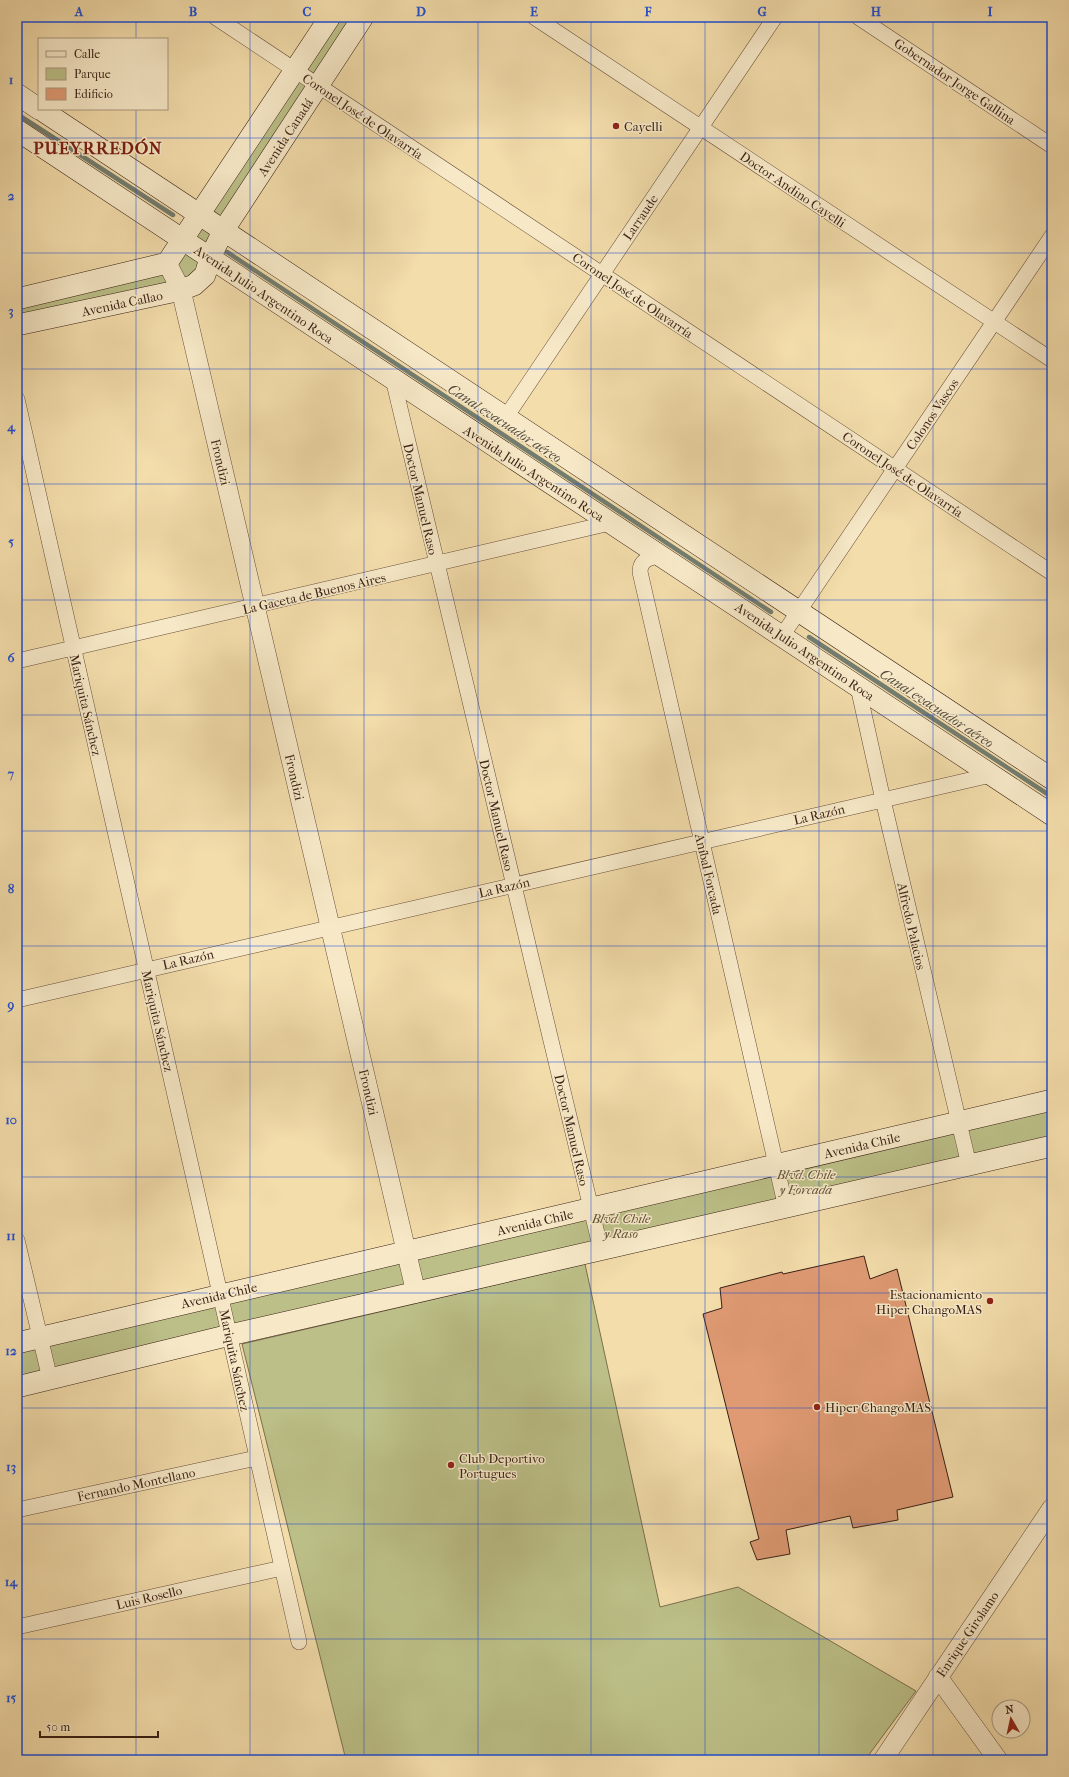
<svg xmlns="http://www.w3.org/2000/svg" width="1069" height="1777" font-family="'IM FELL French Canon',serif">
<style>
.green{fill:#bcc088;stroke:#7a704e}
.lines{fill:none;stroke-linecap:round;stroke-linejoin:round}
.stream{stroke:#737d6f;stroke-width:4.5}
.building{fill:#df9a73;stroke:#381f14}
.minor-casing{stroke:#674e3a;stroke-width:16}
.tertiary-casing{stroke:#674e3a;stroke-width:20}
.secondary-casing{stroke:#381f14;stroke-width:22}
.minor{stroke:#f7e9c8;stroke-width:15}
.tertiary{stroke:#f7e9c8;stroke-width:19}
.secondary{stroke:#f7e9c8;stroke-width:21}
.grid{fill:none;stroke:#1d4ed8;stroke-width:1;stroke-opacity:0.55}
.poi-dot{fill:#8f2418;stroke:#f7e9c8;stroke-width:1.5}
.labels{text-anchor:middle;stroke-width:3;stroke-linejoin:round;paint-order:stroke}
.street-label{font-size:13px;fill:#381f14;stroke:#f7e9c8}
.poi-label{font-size:13px;fill:#381f14;stroke:#f7e9c8;text-anchor:start}
.park-label{font-size:13px;font-style:italic;fill:#604f37;stroke:#f7e9c8}
.water-label{font-size:14px;font-style:italic;fill:#564e41;stroke:#f7e9c8}
.district-label{font-size:17px;font-weight:bold;letter-spacing:1px;fill:#7a1f14;stroke:#f7e9c8}
.neatline{fill:none;stroke:#1d4ed8;stroke-width:1.5}
.grid-label{font-size:13px;text-anchor:middle;font-weight:bold;fill:#1d4ed8}
</style>
<rect width="100%" height="100%" fill="#f3ddab"/>
<filter id="stains"><feTurbulence type="fractalNoise" baseFrequency=".005" numOctaves="4"/><feColorMatrix values="0 0 0 0 .2 0 0 0 0 .09 0 0 0 0 .02 0 0 0 .5 -.17"/></filter>
<radialGradient id="worn" r=".72"><stop offset=".6" stop-color="#630" stop-opacity="0"/><stop offset="1" stop-color="#630" stop-opacity=".3"/></radialGradient>
<path class="green" d="M330,17H363L205,275L17,325V299L167,263Z
M1052,1100V1146L17,1387V1343Z
M585,1264L660,1607L738,1587L916,1691L865,1760H346L242,1344Z"/>
<g class="lines">
<path class="stream" d="M17,114L173,215
M227,252L771,612
M809,637L1052,797"/>
</g>
<path class="building" d="M864,1256L870,1279L897,1269L953,1497L897,1510L898,1520L853,1528L850,1516L786,1530L790,1554L757,1560L750,1542L759,1539L703,1314L722,1308L720,1288L782,1272L783,1274Z"/>
<g class="lines">
<g class="minor-casing">
<path id="minor" d="M215,17L1052,573
M534,17L1052,360
M858,17L1052,146
M393,379L601,1250
M17,399L299,1642
M506,417L775,17
M664,558C653,555 640,559 640,572L786,1208
M782,636L1052,236
M17,661L610,523
M858,687L883,800L969,1165
M17,1000L991,775
M17,1240L50,1379
M17,1510L256,1458
M17,1627L282,1568"/>
</g>
<g class="tertiary-casing">
<path id="tertiary" d="M167,263L181,290L416,1293
M938,1677L998,1760
M883,1760L1052,1508"/>
</g>
<g class="secondary-casing">
<path id="secondary" d="M17,94L39,109
M40,109L1052,779
M17,130L1052,815
M17,299L167,263L330,17
M17,325L181,290L194,285L205,275L210,258L223,231L363,17
M17,1343L1052,1100
M17,1387L230,1335L1052,1146"/>
</g>
<use href="#minor" class="minor"/>
<use href="#tertiary" class="tertiary"/>
<use href="#secondary" class="secondary"/>
</g>
<path class="grid" d="M136,17V39M250,17V1760M364,17V1760M478,17V1760M591,17V1760M705,17V1760M819,17V1760M933,17V1760M136,109V1760M17,138H1052M17,253H1052M17,369H1052M17,484H1052M17,600H1052M17,715H1052M17,831H1052M17,946H1052M17,1062H1052M17,1177H1052M17,1293H1052M17,1408H1052M17,1524H1052M17,1639H1052"/>
<g class="poi-dot">
<circle cx="616" cy="126" r="4"/>
<circle cx="990" cy="1301" r="4"/>
<circle cx="817" cy="1407" r="4"/>
<circle cx="451" cy="1465" r="4"/>
</g>
<g class="labels">
<g class="street-label">
<text transform="translate(955 81) rotate(34)" y="5">Gobernador Jorge Gallina</text>
<text transform="translate(363 116) rotate(34)" y="5">Coronel José de Olavarría</text>
<text transform="translate(285 137) rotate(-57)" y="5">Avenida Canadá</text>
<text transform="translate(793 189) rotate(34)" y="5">Doctor Andino Cayelli</text>
<text transform="translate(640 217) rotate(-56)" y="5">Larraude</text>
<text transform="translate(264 294) rotate(34)" y="5">Avenida Julio Argentino Roca</text>
<text transform="translate(633 295) rotate(34)" y="5">Coronel José de Olavarría</text>
<text transform="translate(122 303) rotate(-12)" y="5">Avenida Callao</text>
<text transform="translate(932 414) rotate(-56)" y="5">Colonos Vascos</text>
<text transform="translate(221 462) rotate(77)" y="5">Frondizi</text>
<text transform="translate(534 473) rotate(33)" y="5">Avenida Julio Argentino Roca</text>
<text transform="translate(903 474) rotate(34)" y="5">Coronel José de Olavarría</text>
<text transform="translate(421 499) rotate(77)" y="5">Doctor Manuel Raso</text>
<text transform="translate(314 593) rotate(-13)" y="5">La Gaceta de Buenos Aires</text>
<text transform="translate(805 651) rotate(34)" y="5">Avenida Julio Argentino Roca</text>
<text transform="translate(86 705) rotate(77)" y="5">Mariquita Sánchez</text>
<text transform="translate(295 777) rotate(77)" y="5">Frondizi</text>
<text transform="translate(819 814) rotate(-13)" y="5">La Razón</text>
<text transform="translate(497 815) rotate(77)" y="5">Doctor Manuel Raso</text>
<text transform="translate(709 874) rotate(77)" y="5">Aníbal Forcada</text>
<text transform="translate(504 887) rotate(-13)" y="5">La Razón</text>
<text transform="translate(912 926) rotate(77)" y="5">Alfredo Palacios</text>
<text transform="translate(188 959) rotate(-13)" y="5">La Razón</text>
<text transform="translate(158 1021) rotate(77)" y="5">Mariquita Sánchez</text>
<text transform="translate(369 1092) rotate(77)" y="5">Frondizi</text>
<text transform="translate(572 1130) rotate(77)" y="5">Doctor Manuel Raso</text>
<text transform="translate(862 1145) rotate(-13)" y="5">Avenida Chile</text>
<text transform="translate(535 1222) rotate(-13)" y="5">Avenida Chile</text>
<text transform="translate(219 1295) rotate(-13)" y="5">Avenida Chile</text>
<text transform="translate(235 1360) rotate(78)" y="5">Mariquita Sánchez</text>
<text transform="translate(136 1484) rotate(-12)" y="5">Fernando Montellano</text>
<text transform="translate(149 1597) rotate(-13)" y="5">Luis Rosello</text>
<text transform="translate(967 1634) rotate(-56)" y="5">Enrique Girolamo</text>
</g>
<g class="poi-label">
<text x="624" y="131">Cayelli</text>
<text x="982" y="1299" text-anchor="end">Estacionamiento<tspan x="982" dy="15">Hiper ChangoMAS</tspan></text>
<text x="825" y="1412">Hiper ChangoMAS</text>
<text x="459" y="1463">Club Deportivo<tspan x="459" dy="15">Portugues</tspan></text>
</g>
<g class="park-label">
<text x="806" y="1179">Blvd. Chile<tspan x="806" dy="15">y Forcada</tspan></text>
<text x="621" y="1223">Blvd. Chile<tspan x="621" dy="15">y Raso</tspan></text>
</g>
<g class="water-label">
<text transform="translate(505 423) rotate(33)" y="5">Canal evacuador aéreo</text>
<text transform="translate(937 708) rotate(33)" y="5">Canal evacuador aéreo</text>
</g>
<g class="district-label">
<text x="98" y="154">PUEYRREDÓN</text>
</g>
</g>
<rect width="1069" height="1777" fill="none" stroke="#f3ddab" stroke-width="44"/>
<rect x="38" y="38" width="130" height="72" fill="#f7e9c8" stroke="#ab9880"/>
<rect x="46" y="51" width="20" height="6" fill="#f7e9c8" stroke="#ab9880"/>
<text x="74" y="58" font-size="12" fill="#381f14">Calle</text>
<rect x="46" y="68" width="20" height="12" fill="#bcc088" stroke="#ab9880"/>
<text x="74" y="78" font-size="12" fill="#381f14">Parque</text>
<rect x="46" y="88" width="20" height="12" fill="#df9a73" stroke="#ab9880"/>
<text x="74" y="98" font-size="12" fill="#381f14">Edificio</text>
<g transform="translate(1011 1719) rotate(351)"><circle r="19" fill="#f7e9c8" stroke="#ab9880"/>
<path d="M0-3L7 15L0 10L-7 15Z" fill="#8f2418"/>
<text y="-6" font-size="11" font-weight="bold" text-anchor="middle" fill="#381f14">N</text>
</g>
<path d="M40 1731v6h118v-6" fill="none" stroke="#381f14" stroke-width="2"/>
<text x="46" y="1731" font-size="12" fill="#381f14" stroke="#f7e9c8" stroke-width="3" paint-order="stroke">50 m</text>
<rect x="22" y="22" width="1025" height="1733" class="neatline"/>
<g class="grid-label">
<text x="79" y="16">A</text>
<text x="193" y="16">B</text>
<text x="307" y="16">C</text>
<text x="421" y="16">D</text>
<text x="534" y="16">E</text>
<text x="648" y="16">F</text>
<text x="762" y="16">G</text>
<text x="876" y="16">H</text>
<text x="990" y="16">I</text>
<text x="11" y="84">1</text>
<text x="11" y="200">2</text>
<text x="11" y="315">3</text>
<text x="11" y="431">4</text>
<text x="11" y="546">5</text>
<text x="11" y="662">6</text>
<text x="11" y="778">7</text>
<text x="11" y="893">8</text>
<text x="11" y="1009">9</text>
<text x="11" y="1124">10</text>
<text x="11" y="1240">11</text>
<text x="11" y="1355">12</text>
<text x="11" y="1471">13</text>
<text x="11" y="1586">14</text>
<text x="11" y="1702">15</text>
</g>
<rect width="100%" height="100%" filter="url(#stains)"/>
<rect width="100%" height="100%" fill="url(#worn)"/>
</svg>
